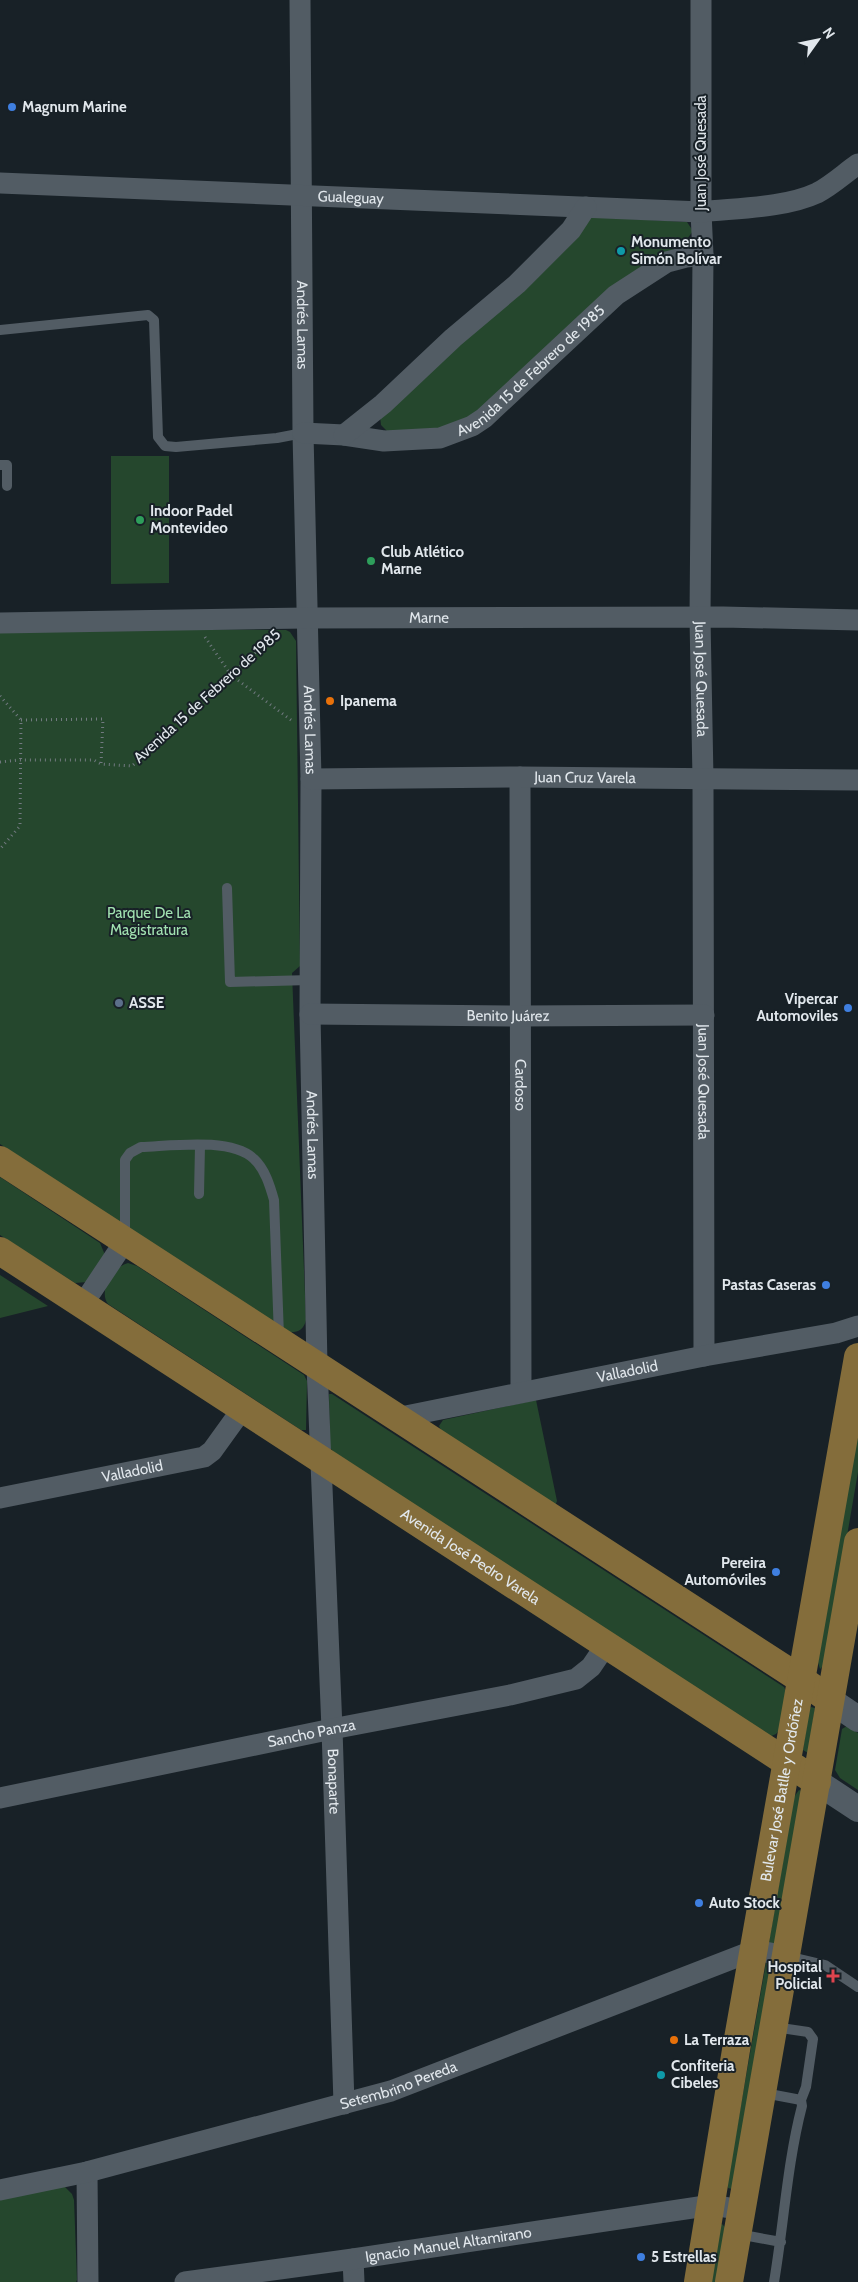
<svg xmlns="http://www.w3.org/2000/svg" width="858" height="2282" font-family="Cabin,sans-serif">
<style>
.green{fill:#25472d}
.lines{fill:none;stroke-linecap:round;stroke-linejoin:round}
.path{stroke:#727a80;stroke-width:3;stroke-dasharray:1 4;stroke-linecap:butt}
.service{stroke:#525c64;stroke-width:10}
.minor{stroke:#525c64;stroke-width:21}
.tertiary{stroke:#525c64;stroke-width:26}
.primary{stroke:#846d3b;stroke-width:28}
.shop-dot{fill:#3f7fe0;stroke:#182127;stroke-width:2}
.culture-dot{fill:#0f9aa8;stroke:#182127;stroke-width:2}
.leisure-dot{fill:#2e9e5b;stroke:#182127;stroke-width:2}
.food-dot{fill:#e8710a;stroke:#182127;stroke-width:2}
.service-dot{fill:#5c6f8a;stroke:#182127;stroke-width:2}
.health-dot{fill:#e0444e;stroke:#182127;stroke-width:2}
.labels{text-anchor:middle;stroke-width:4;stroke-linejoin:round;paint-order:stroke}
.poi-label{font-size:15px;font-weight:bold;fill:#e1e7ec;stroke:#182127;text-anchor:start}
.street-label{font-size:15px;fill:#e1e7ec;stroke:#182127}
.park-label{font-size:15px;fill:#a1e1b0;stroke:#182127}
</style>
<rect width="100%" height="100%" fill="#182127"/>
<path class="green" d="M591,217L687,222L693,231L684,243L642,269L497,396L449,431H387L381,425L380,416Z
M111,456H169V583L111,584Z
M0,628L286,630L290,632L296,641L300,966L292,973L306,1320C304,1330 297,1333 288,1332L0,1144Z
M0,1177L100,1243L105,1255L87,1282L75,1283L0,1235Z
M128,1263L137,1266L304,1375L307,1381L306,1430H301L108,1304C98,1291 113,1267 128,1263Z
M0,1275L48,1306L0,1318Z
M329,1394H332L784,1687L786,1691L780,1729L776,1734L769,1737L334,1452L330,1448Z
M536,1400L557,1501L555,1506L442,1432L439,1426L443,1420Z
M858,1425V1472L825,1664L820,1669L818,1662Z
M811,1707L815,1708L808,1753L803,1750L809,1709Z
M847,1726L858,1733V1790L840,1778L835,1770L842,1729Z
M799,1790L801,1791L778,1943L773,1946L769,1942L794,1797Z
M769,1962L771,1963L732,2189L728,2188L727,2184L766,1963Z
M63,2185L72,2194L74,2200L77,2280L76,2282H0V2198Z
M722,2224L725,2227L717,2282H709L720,2225Z"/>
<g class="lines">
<path class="path" d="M205,637L231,675L291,720
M0,696L21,720L20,826L0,849
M21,720L103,719L101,764
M0,762L19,760H94L101,764L132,766L271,638"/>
<path class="service" d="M0,330L148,315L154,320L158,437L165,446L176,447L277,438L303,433
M0,465H7V486
M227,888L230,982L310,980
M199,1194L200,1146
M125,1238V1160L130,1153L141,1147C171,1146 231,1137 254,1159C265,1169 270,1186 274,1200L279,1336
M787,1956L825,1965L858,1987
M774,2027L808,2032L813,2039L806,2087L801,2100
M764,2093L801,2100L802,2106C787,2164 784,2223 774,2282
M738,2234L781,2242"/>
<g class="minor">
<path id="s1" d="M300,0L303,433L311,779L310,1014L317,1366L332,1729L344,2104"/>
<path id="s2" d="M701,0V212L703,255L700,618L703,779L704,1356"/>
<path id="s3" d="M0,183L701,212C736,208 785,208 817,193C831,186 845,173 858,164"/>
<path id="s4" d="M303,433L344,435L384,441L440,438L472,426L484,418L616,295L667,262L686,257L703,255"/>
<path d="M344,435L383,404L453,338L517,284L571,230L586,207"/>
<path id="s5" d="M0,623L307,618L723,617L858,620"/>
<path id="s6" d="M520,777L521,1392"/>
<path id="s7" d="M311,779L520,777L858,780"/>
<path id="s8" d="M310,1014L520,1016L704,1015"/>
<path d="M83,1304L125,1241"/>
<path id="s9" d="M396,1418L704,1356L836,1333L858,1326"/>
<path id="s10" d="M0,1498L204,1457L212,1451L243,1408"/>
<path id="s11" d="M0,1798L332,1729L510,1695L576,1679L591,1667L606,1645"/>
<path d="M87,2172L88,2282"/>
<path id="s12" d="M0,2190L87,2172L391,2091L755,1950L786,1956"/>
<path d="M353,2259L354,2282"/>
<path id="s13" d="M185,2282L353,2259L712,2205L742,2210"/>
</g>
<path class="tertiary" d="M830,1700L858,1719
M817,1782L858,1809"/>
<g class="primary">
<path d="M0,1160L802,1680L830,1700"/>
<path id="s14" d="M0,1251L817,1782"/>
<path id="s15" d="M698,2282L736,2050L858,1357"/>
<path d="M729,2282L858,1542"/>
</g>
</g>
<g class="shop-dot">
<circle cx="12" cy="107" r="5"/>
<circle cx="848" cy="1008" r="5"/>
<circle cx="826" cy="1285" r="5"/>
<circle cx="776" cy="1572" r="5"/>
<circle cx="699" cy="1903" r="5"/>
<circle cx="641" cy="2257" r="5"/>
</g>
<g class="culture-dot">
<circle cx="621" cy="251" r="5"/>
<circle cx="661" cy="2075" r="5"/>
</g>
<g class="leisure-dot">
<circle cx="140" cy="520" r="5"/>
<circle cx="371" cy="561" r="5"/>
</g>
<g class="food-dot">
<circle cx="330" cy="701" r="5"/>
<circle cx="674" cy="2040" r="5"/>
</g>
<circle class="service-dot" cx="119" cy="1003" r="5"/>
<path class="health-dot" d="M830.5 1968.5h5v5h5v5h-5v5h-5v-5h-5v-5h5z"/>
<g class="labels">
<g class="poi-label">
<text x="22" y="112">Magnum Marine</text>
<text x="631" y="247">Monumento<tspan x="631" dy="17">Simón Bolívar</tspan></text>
<text x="150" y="516">Indoor Padel<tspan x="150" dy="17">Montevideo</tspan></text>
<text x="381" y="557">Club Atlético<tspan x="381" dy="17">Marne</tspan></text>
<text x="340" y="706">Ipanema</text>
<text x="838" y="1004" text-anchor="end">Vipercar<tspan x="838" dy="17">Automoviles</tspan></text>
<text x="129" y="1008">ASSE</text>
<text x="816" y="1290" text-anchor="end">Pastas Caseras</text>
<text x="766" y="1568" text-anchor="end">Pereira<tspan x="766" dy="17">Automóviles</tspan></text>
<text x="709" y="1908">Auto Stock</text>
<text x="822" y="1972" text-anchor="end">Hospital<tspan x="822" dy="17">Policial</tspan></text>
<text x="684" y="2045">La Terraza</text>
<text x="671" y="2071">Confiteria<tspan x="671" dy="17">Cibeles</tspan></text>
<text x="651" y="2262">5 Estrellas</text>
</g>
<g class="street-label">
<text transform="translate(701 153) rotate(-90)" y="5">Juan José Quesada</text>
<text dy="5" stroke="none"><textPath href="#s3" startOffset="351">Gualeguay</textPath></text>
<text dy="5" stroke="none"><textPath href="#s1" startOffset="325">Andrés Lamas</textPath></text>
<text dy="5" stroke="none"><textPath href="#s4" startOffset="252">Avenida 15 de Febrero de 1985</textPath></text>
<text dy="5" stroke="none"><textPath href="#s5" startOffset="429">Marne</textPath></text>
<text dy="5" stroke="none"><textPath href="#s2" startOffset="679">Juan José Quesada</textPath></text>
<text transform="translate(207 696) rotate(-42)" y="5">Avenida 15 de Febrero de 1985</text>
<text dy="5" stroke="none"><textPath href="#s1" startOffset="730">Andrés Lamas</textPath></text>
<text dy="5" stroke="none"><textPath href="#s7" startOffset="274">Juan Cruz Varela</textPath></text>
<text dy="5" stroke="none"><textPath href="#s8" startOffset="198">Benito Juárez</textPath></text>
<text dy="5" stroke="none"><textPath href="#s2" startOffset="1082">Juan José Quesada</textPath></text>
<text dy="5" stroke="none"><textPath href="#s6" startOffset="308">Cardoso</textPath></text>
<text dy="5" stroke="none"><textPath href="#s1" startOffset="1135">Andrés Lamas</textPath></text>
<text dy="5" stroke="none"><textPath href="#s9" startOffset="236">Valladolid</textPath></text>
<text dy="5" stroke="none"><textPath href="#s10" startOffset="135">Valladolid</textPath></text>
<text dy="5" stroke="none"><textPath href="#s14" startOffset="561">Avenida José Pedro Varela</textPath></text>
<text dy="5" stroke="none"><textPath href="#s11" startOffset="318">Sancho Panza</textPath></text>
<text dy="5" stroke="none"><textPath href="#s1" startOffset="1782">Bonaparte</textPath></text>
<text dy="5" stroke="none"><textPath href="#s15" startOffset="499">Bulevar José Batlle y Ordóñez</textPath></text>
<text dy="5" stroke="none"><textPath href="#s12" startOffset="412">Setembrino Pereda</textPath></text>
<text dy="5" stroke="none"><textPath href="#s13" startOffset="266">Ignacio Manuel Altamirano</textPath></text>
</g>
<g class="park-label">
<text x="149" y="918">Parque De La<tspan x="149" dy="17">Magistratura</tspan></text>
</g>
</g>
<g transform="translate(818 40) rotate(57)" stroke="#182127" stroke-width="4" paint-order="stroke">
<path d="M0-4L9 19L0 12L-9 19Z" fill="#e1e7ec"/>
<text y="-8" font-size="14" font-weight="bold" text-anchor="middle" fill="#e1e7ec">N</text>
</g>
</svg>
